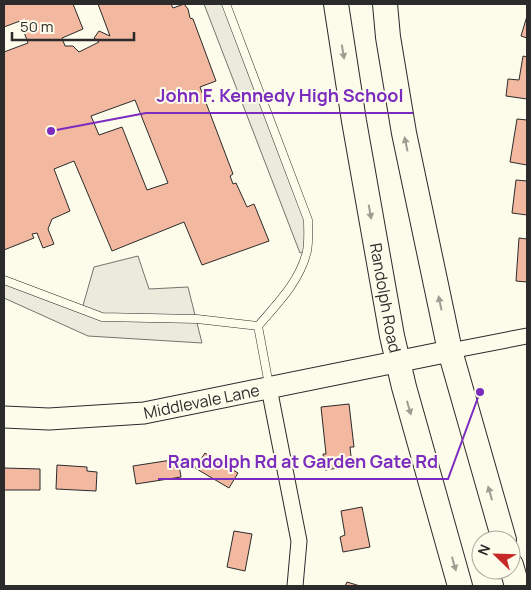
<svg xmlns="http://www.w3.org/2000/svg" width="531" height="590" font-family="Manrope,sans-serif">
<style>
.parking{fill:#eceadb;stroke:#74746e}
.building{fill:#f2b8a0;stroke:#2b2b2b;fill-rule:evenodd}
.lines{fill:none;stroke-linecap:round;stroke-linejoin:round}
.lane-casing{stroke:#2b2b2b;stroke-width:9}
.street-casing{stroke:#2b2b2b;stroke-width:17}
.secondary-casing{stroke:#2b2b2b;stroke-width:23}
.primary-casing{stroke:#2b2b2b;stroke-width:26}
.lane{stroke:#fdfbea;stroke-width:8}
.street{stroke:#fdfbea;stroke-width:15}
.secondary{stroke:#fdfbea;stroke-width:21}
.primary{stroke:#fdfbea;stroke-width:24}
.oneway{fill:#9e9d94}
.labels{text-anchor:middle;stroke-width:4;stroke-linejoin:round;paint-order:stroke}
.street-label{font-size:16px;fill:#2b2b2b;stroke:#fdfbea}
.leader{fill:none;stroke:#7b2cbf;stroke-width:2}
.callout-dot{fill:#7b2cbf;stroke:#fdfbea;stroke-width:2}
.callout-label{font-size:18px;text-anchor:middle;font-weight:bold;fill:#7b2cbf;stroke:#fdfbea;stroke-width:4;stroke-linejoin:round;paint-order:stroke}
</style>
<rect width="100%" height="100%" fill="#fdfbea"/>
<path class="parking" d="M204,4H226L308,220L307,250L300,253Z
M138,256L149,289L188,287L202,343L88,336L4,298V280L82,309L94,267Z"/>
<path class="building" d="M4,4H73L83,29L62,38L65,46H73L79,52L99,42L94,38L99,31L110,36L98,4H171L173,8L184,4L188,9L190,18L193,19L216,81L200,87L233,174L230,176L233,184L236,183L247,207L254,204L269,241L202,265L184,222L112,251L74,161L54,169L70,211L52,219L48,229L54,244L43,248L37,233L32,234L34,238L4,250V52L28,43L20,21L4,27ZM135,100L168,183L147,190L122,127L99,135L91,116Z
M527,16V38L521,36Z
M523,56L527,57V99L506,96L508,79L519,80Z
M517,119L527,120V165L510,162Z
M516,180L527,181V215L512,213Z
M519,238L527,239V282L516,281Z
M349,404L354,447H350L352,466L325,470L323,454H326L321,407Z
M205,453L238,473L229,488L195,468Z
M178,459L181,477L136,484L133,466Z
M57,465L87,467V471L97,472L96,491L56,489Z
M4,468L40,469V490H4Z
M362,507L370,547L343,552L340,537L345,535L341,511Z
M234,531L252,534L245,571L227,567Z
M347,582L360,586H345Z"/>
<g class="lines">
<g class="lane-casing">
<path id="lane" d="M226,4L308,220C308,230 309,241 307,251C300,281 278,303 258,326
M4,280L102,317L197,319L258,326
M258,326L269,385"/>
</g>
<g class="street-casing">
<path id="street" d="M450,351L527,336
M269,388L299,541L295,586"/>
</g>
<g class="secondary-casing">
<g id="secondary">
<path id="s1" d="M4,417L49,419L144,413L450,351"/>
</g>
</g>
<g class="primary-casing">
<g id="primary">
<path id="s2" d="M336,4L354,121L392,336L404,387L460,586"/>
<path d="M385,4L388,37L404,133L450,351L504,540"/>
<path d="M511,565L517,586"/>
</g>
</g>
<use href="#lane" class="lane"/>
<use href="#street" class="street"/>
<use href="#secondary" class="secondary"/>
<use href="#primary" class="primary"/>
</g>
<defs><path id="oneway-solid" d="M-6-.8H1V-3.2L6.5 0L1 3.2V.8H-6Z" transform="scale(1.25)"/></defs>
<g class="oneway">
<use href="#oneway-solid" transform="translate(343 52) rotate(81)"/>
<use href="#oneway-solid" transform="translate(406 144) rotate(-102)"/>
<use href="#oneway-solid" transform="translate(370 212) rotate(80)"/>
<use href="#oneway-solid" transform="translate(440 303) rotate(-102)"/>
<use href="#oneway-solid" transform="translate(409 408) rotate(74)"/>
<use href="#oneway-solid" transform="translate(490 493) rotate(-106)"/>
<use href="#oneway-solid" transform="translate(454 564) rotate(74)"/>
</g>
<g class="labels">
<g class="street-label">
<text dy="6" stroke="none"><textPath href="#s2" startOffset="298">Randolph Road</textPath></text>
<text dy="6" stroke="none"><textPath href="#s1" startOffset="199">Middlevale Lane</textPath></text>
</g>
</g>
<path class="leader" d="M51 131L146 113H413M480 392L448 479H158"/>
<g class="callout-dot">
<circle cx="51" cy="131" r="5"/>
<circle cx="480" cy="392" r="5"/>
</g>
<g class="callout-label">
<text x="280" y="102">John F. Kennedy High School</text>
<text x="303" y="468">Randolph Rd at Garden Gate Rd</text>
</g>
<rect width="531" height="590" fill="none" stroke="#2b2b2b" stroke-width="10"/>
<g transform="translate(496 555) rotate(293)"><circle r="24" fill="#fdfbea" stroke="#a9a89e"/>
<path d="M0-4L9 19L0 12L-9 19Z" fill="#c62828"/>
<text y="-8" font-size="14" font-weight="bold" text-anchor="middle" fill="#2b2b2b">N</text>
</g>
<path d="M12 32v8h122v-8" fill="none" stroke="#2b2b2b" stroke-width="2.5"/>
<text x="20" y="32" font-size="15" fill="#2b2b2b" stroke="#fdfbea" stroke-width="4" paint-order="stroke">50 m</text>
</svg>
